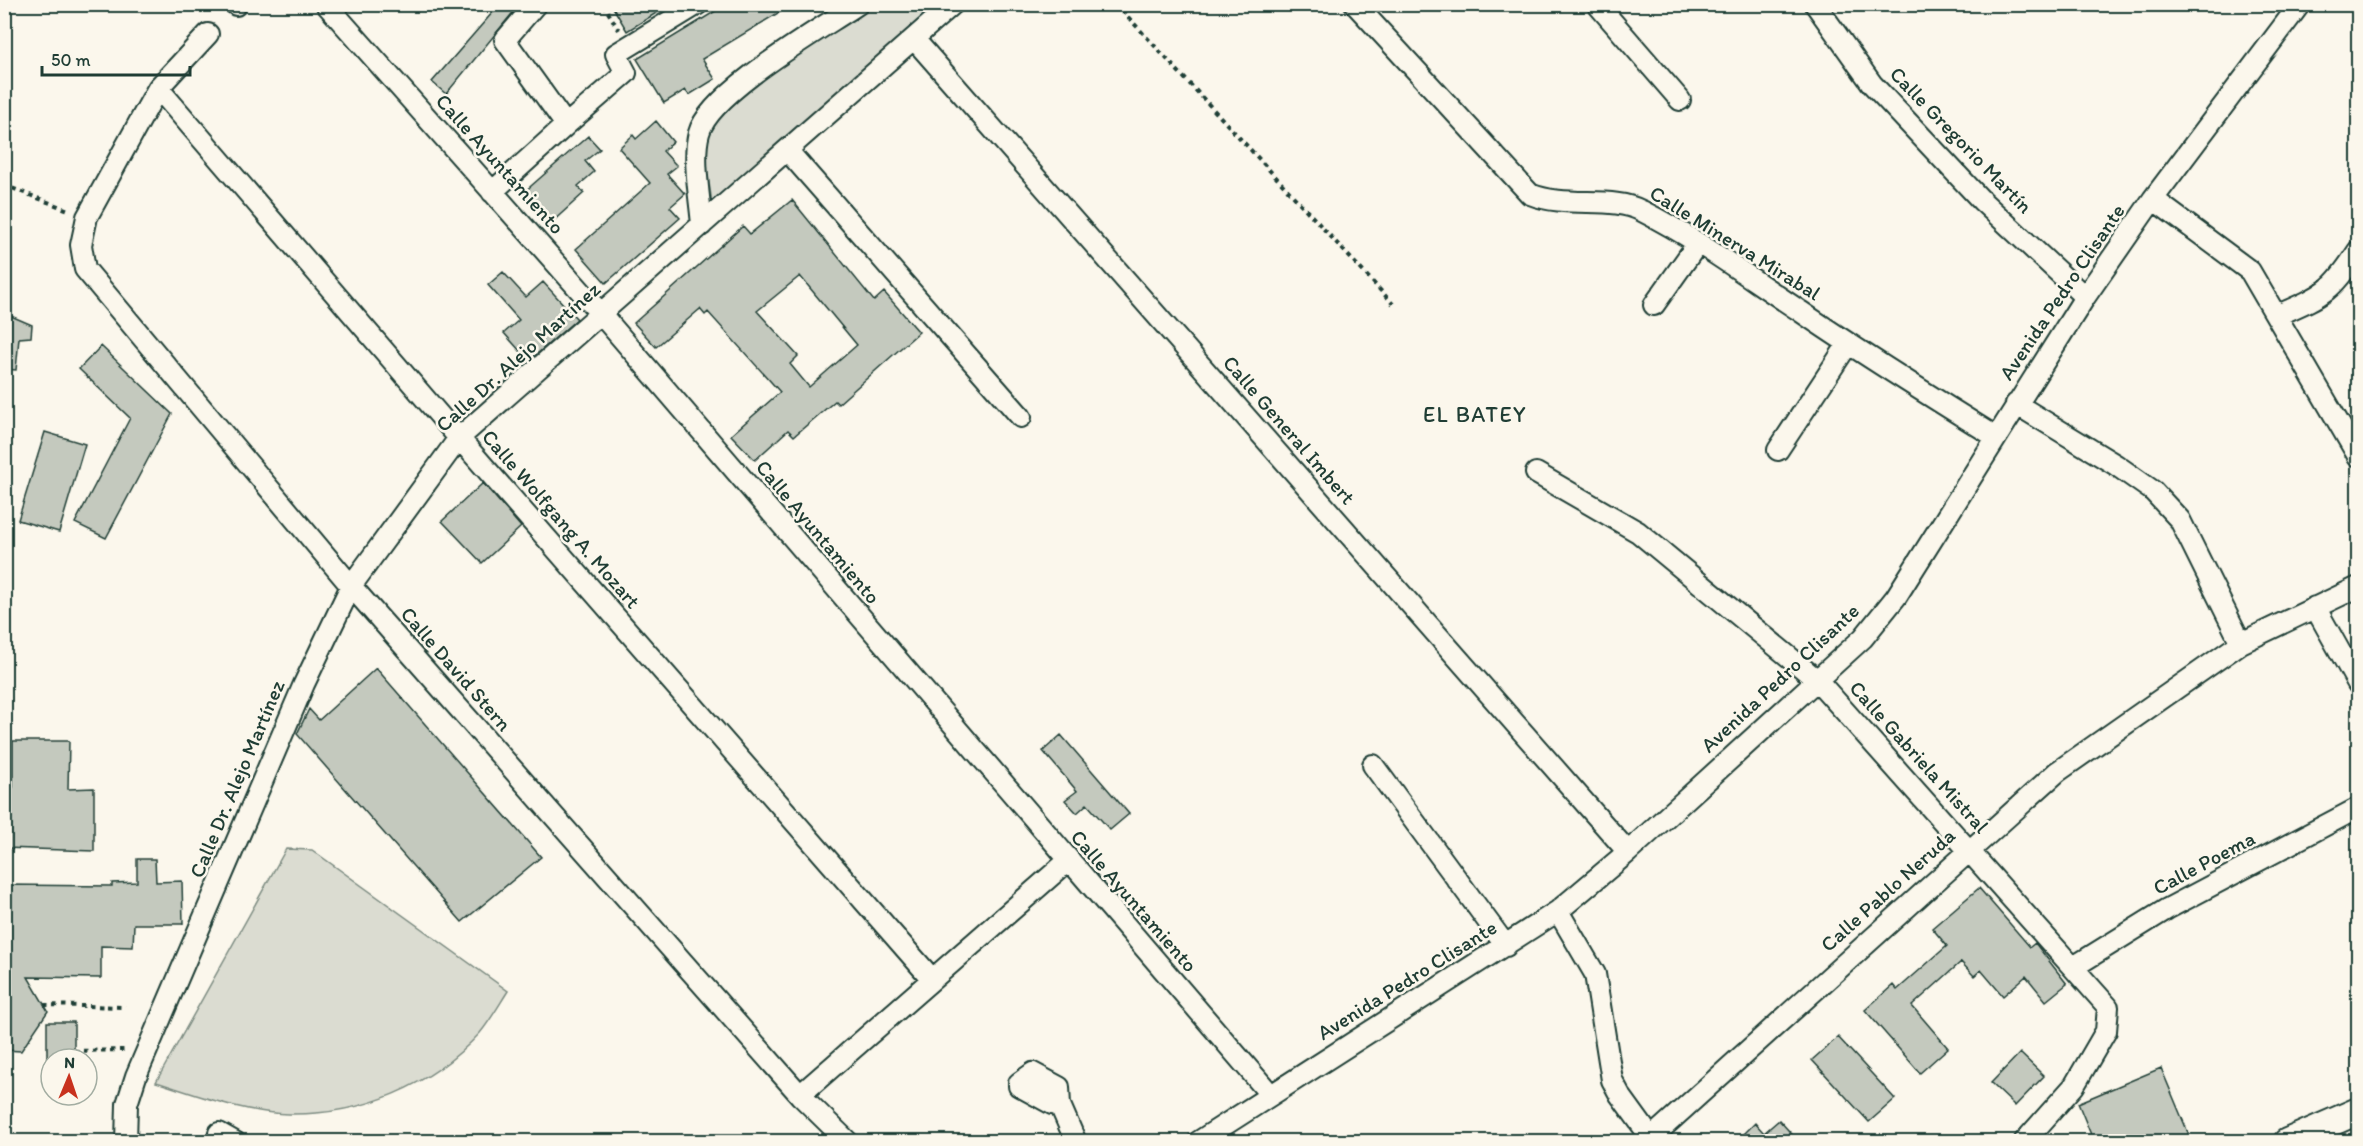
<svg xmlns="http://www.w3.org/2000/svg" width="2363" height="1146" font-family="Itim,sans-serif">
<style>
.green{fill:#dbdcd1;stroke:#7d8c82;stroke-width:1.5}
.building{fill:#c4c9be;stroke:#1f3d34;stroke-width:1.5;fill-rule:evenodd}
.lines{fill:none;stroke-linecap:round;stroke-linejoin:round}
.minor-casing{stroke:#1f3d34;stroke-width:24}
.major-casing{stroke:#1f3d34;stroke-width:30}
.path{stroke:#1f3d34;stroke-width:4;stroke-dasharray:4.5 4.5;stroke-linecap:butt}
.minor{stroke:#fbf7ec;stroke-width:20}
.major{stroke:#fbf7ec;stroke-width:26}
.labels{text-anchor:middle;stroke-width:5;stroke-linejoin:round;paint-order:stroke}
.street-label{font-size:21px;fill:#1f3d34;stroke:#fbf7ec}
.neighbourhood-label{font-size:22px;letter-spacing:1.5px;fill:#1f3d34;stroke:#fbf7ec}
</style>
<rect width="100%" height="100%" fill="#fbf7ec"/>
<filter id="ink" filterUnits="userSpaceOnUse"><feTurbulence type="fractalNoise" baseFrequency=".0167" numOctaves="2"/><feDisplacementMap in="SourceGraphic" scale="12" xChannelSelector="R" yChannelSelector="G"/><feConvolveMatrix kernelMatrix="1 2 1 2 8 2 1 2 1" color-interpolation-filters="sRGB"/></filter>
<g filter="url(#ink)">
<path class="green" d="M872,5H947L713,209C710,184 701,151 710,126C719,103 844,22 872,5Z
M286,849L312,850L508,991C499,1005 490,1021 480,1033C430,1087 362,1115 289,1114C244,1113 198,1095 156,1082Z"/>
<path class="building" d="M500,4H520L446,94L432,82Z
M611,4H671L627,31Z
M727,4H793L702,59L715,79L689,95L685,90L664,103L637,59Z
M656,121L673,142L663,151L677,166L667,174L685,194L670,207L680,218L606,283L576,249L650,183L619,148L633,135L636,139Z
M588,136L600,149L585,161L594,172L578,186L584,193L550,224L523,193Z
M792,200L874,301L884,292L919,332L838,404L835,401L794,436L788,430L755,460L731,435L780,392L708,312L705,315L700,309L656,347L634,323L743,226L750,234ZM800,276L857,345L809,387L790,364L798,356L757,311Z
M503,272L526,297L543,282L577,319L529,361L504,333L519,320L488,285Z
M4,313L32,325L31,337L19,338L16,370L4,369Z
M101,346L172,414L106,538L75,523L130,418L79,369Z
M45,432L85,444L59,532L18,520Z
M483,483L521,527L482,563L442,521Z
M376,668L541,857L462,922L297,734L309,709L319,720Z
M1061,735L1129,814L1110,830L1087,804L1077,813L1065,800L1077,791L1043,751Z
M13,741H69L68,789L94,788V851L4,848V787H13Z
M137,859H155L156,882L182,881L183,924H134L133,947L101,946V978L28,977L48,1011L21,1051L4,1050V885L112,886V883L137,882Z
M1979,888L2030,947L2035,943L2067,984L2046,1001L2026,976L2003,996L1981,970L1974,976L1961,962L1912,1006L1948,1048L1920,1073L1865,1010L1893,985L1897,990L1947,946L1932,928Z
M47,1022H74V1059H47Z
M1838,1037L1895,1099L1869,1122L1812,1060Z
M2020,1053L2044,1076L2015,1106L1991,1083Z
M2161,1068L2192,1142H2094L2078,1103Z
M1779,1120L1799,1142H1736L1755,1123L1764,1133Z"/>
<g class="lines">
<g class="minor-casing">
<path id="minor" d="M326,4L601,314L1270,1094
M536,4L505,40L566,125L626,73L616,54L698,4
M1355,4L1530,194C1567,209 1612,195 1642,211C1698,239 1748,277 1800,311C1864,355 1930,396 1996,437
M1597,4L1680,100
M1815,4L1872,84L1982,201L2085,297
M236,5V4
M208,34L158,88L87,217L81,245L85,269L351,586L800,1095L848,1142
M914,39L1628,852
M158,88L459,438L932,979
M787,150L1021,417
M492,192L566,125
M2153,199L2250,271L2358,456
M702,225C700,199 692,158 699,133C710,92 821,29 858,4
M1654,305L1698,243
M2278,315C2323,295 2331,293 2358,251
M2016,404L2116,465L2153,491L2180,520L2241,643
M1778,450L1848,344
M1536,473L1638,532L1817,680L2108,1007L2106,1031L2074,1086L2024,1142
M2315,607L2358,684
M1373,765L1506,946
M1558,911L1595,974L1612,1080L1620,1095L1654,1142
M2075,966L2167,909L2358,808
M800,1095L1068,861
M1060,1105L1052,1104L1019,1086V1083L1033,1073L1059,1087L1060,1105L1076,1142
M219,1133L235,1142
M1651,1138L2057,772L2241,643L2358,587
M126,1142L127,1104L136,1076L304,684L351,586L459,438L953,4
M1198,1142L1558,911L1628,852L1863,638L1896,597L2085,297L2153,199L2300,4"/>
</g>
<g class="major-casing">
<path id="major" d="M2287,1142L2358,1111"/>
</g>
<path class="path" d="M603,4L619,30
M1116,4L1393,304
M4,185L71,211
M44,1005L125,1007
M74,1051L125,1050"/>
<use href="#minor" class="minor"/>
<use href="#major" class="major"/>
</g>
</g>
<g class="labels">
<g class="street-label">
<text transform="translate(1961 140) rotate(46)" y="7">Calle Gregorio Martín</text>
<text transform="translate(500 164) rotate(48)" y="7">Calle Ayuntamiento</text>
<text transform="translate(1735 243) rotate(32)" y="7">Calle Minerva Mirabal</text>
<text transform="translate(2062 292) rotate(-56)" y="7">Avenida Pedro Clisante</text>
<text transform="translate(518 357) rotate(-42)" y="7">Calle Dr. Alejo Martínez</text>
<text transform="translate(1289 430) rotate(49)" y="7">Calle General Imbert</text>
<text transform="translate(561 519) rotate(49)" y="7">Calle Wolfgang A. Mozart</text>
<text transform="translate(818 532) rotate(50)" y="7">Calle Ayuntamiento</text>
<text transform="translate(456 669) rotate(49)" y="7">Calle David Stern</text>
<text transform="translate(1780 678) rotate(-43)" y="7">Avenida Pedro Clisante</text>
<text transform="translate(1919 757) rotate(48)" y="7">Calle Gabriela Mistral</text>
<text transform="translate(237 779) rotate(-67)" y="7">Calle Dr. Alejo Martínez</text>
<text transform="translate(2204 863) rotate(-28)" y="7">Calle Poema</text>
<text transform="translate(1888 890) rotate(-42)" y="7">Calle Pablo Neruda</text>
<text transform="translate(1134 901) rotate(49)" y="7">Calle Ayuntamiento</text>
<text transform="translate(1407 980) rotate(-32)" y="7">Avenida Pedro Clisante</text>
</g>
<g class="neighbourhood-label">
<text x="1475" y="422">EL BATEY</text>
</g>
</g>
<rect width="2363" height="1146" fill="none" stroke="#fbf7ec" stroke-width="24"/>
<rect x="12" y="12" width="2339" height="1122" fill="none" stroke="#1f3d34" stroke-width="2" filter="url(#ink)"/>
<g transform="translate(69 1077) rotate(2)"><circle r="28" fill="#fbf7ec" stroke="#a3ada2" stroke-width="1.5"/>
<path d="M0-4.5L10 22L0 15L-10 22Z" fill="#c8321e"/>
<text y="-9" font-size="16" font-weight="bold" text-anchor="middle" fill="#1f3d34">N</text>
</g>
<path d="M42 66v9h148v-9" fill="none" stroke="#1f3d34" stroke-width="3"/>
<text x="51" y="66" font-size="18" fill="#1f3d34" stroke="#fbf7ec" stroke-width="4.5" paint-order="stroke">50 m</text>
</svg>
